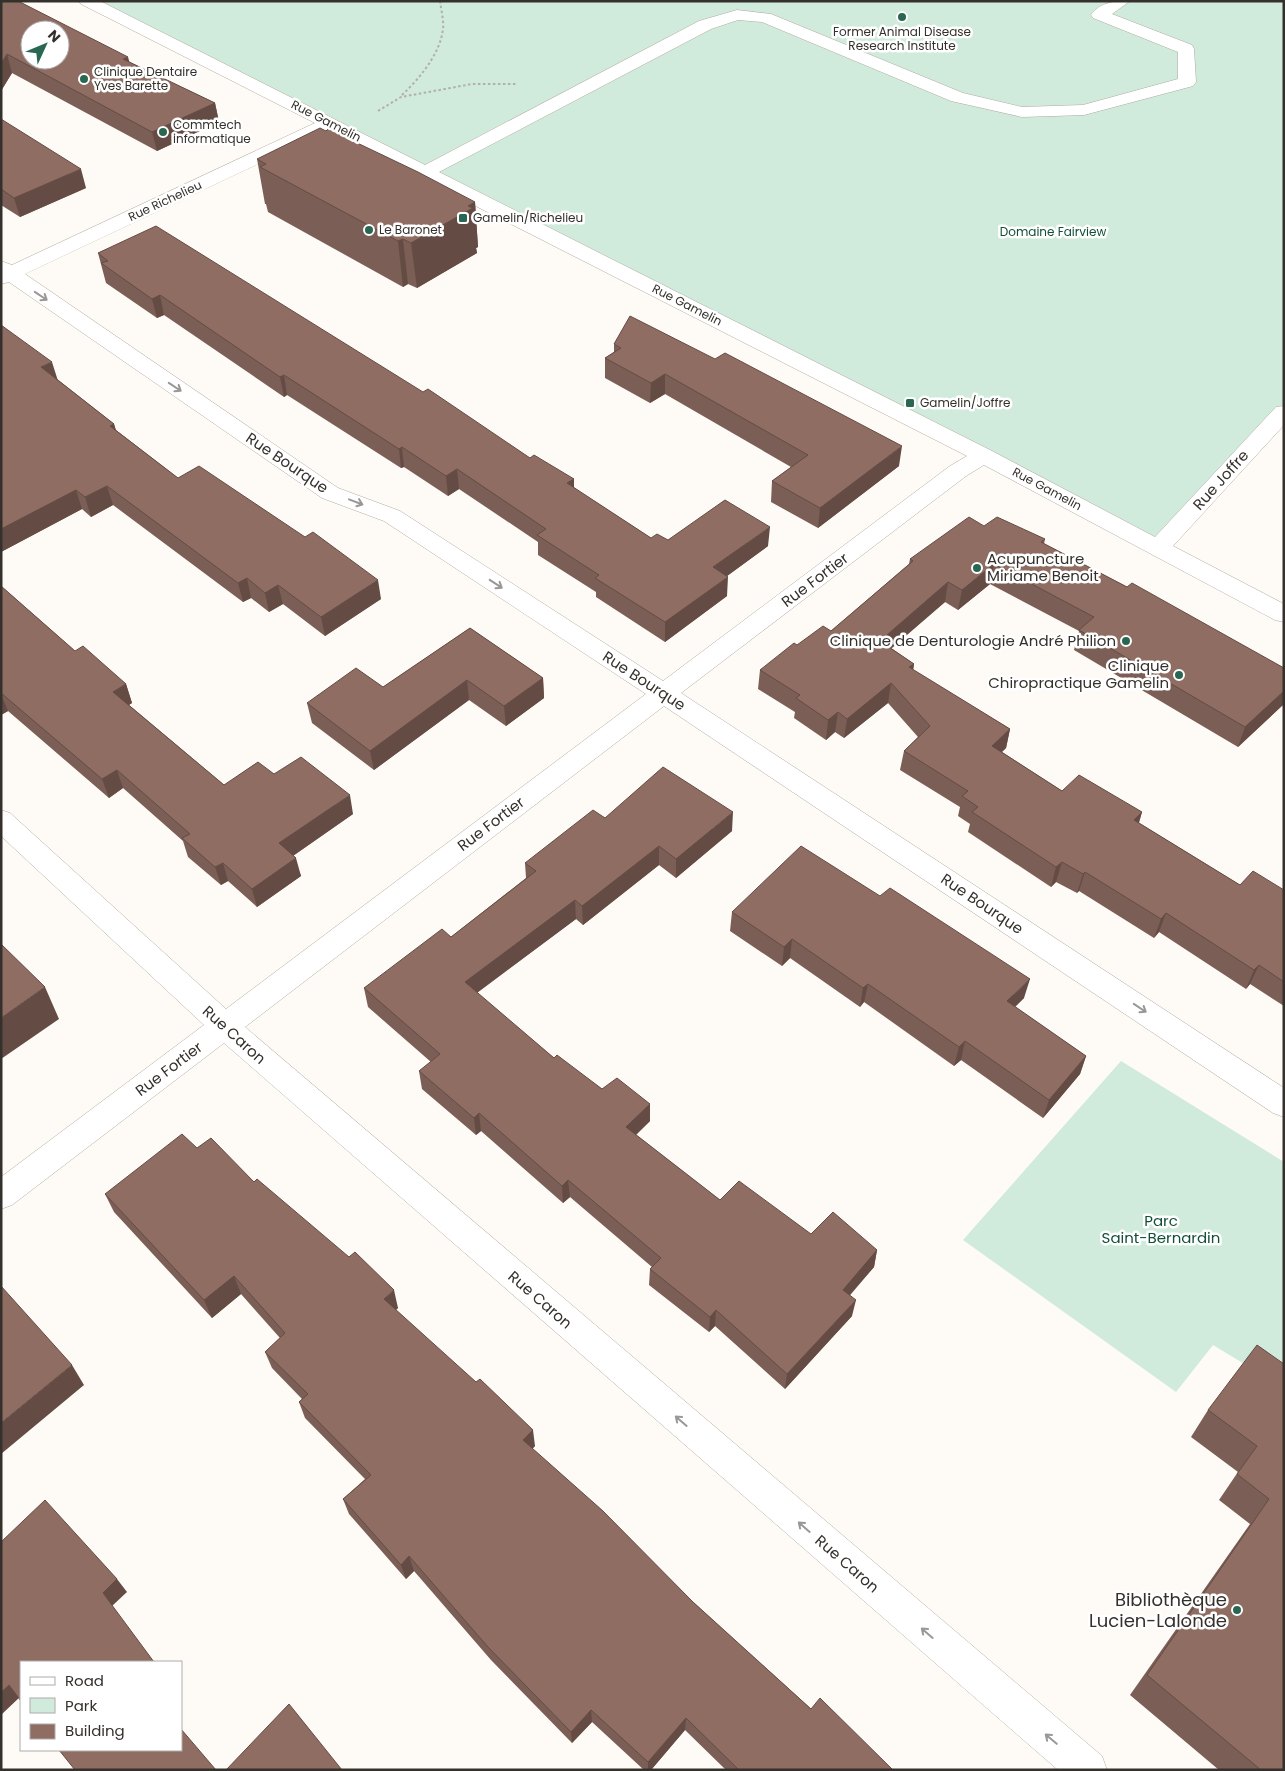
<svg xmlns="http://www.w3.org/2000/svg" width="1285" height="1771" font-family="Poppins,sans-serif">
<style>
.green{fill:#d0eadc}
.lines{fill:none;stroke-linecap:round;stroke-linejoin:round}
.minor-casing{stroke:#b3aaa0;stroke-width:1}
.path{stroke:#b3afab;stroke-width:2;stroke-dasharray:2.5 2.5;stroke-linecap:butt}
.minor{fill:#fff;fill-rule:evenodd}
.wall{fill:#7b5e55}
.shaded-wall{fill:#644c45}
.building{fill:#8f6d63;stroke:#644c45;fill-rule:evenodd}
.oneway{stroke:#9a9896}
.poi-dot{fill:#296753;stroke:#fff;stroke-width:2}
.labels{text-anchor:middle;stroke-width:5;stroke-linejoin:round;paint-order:stroke}
.far-poi-label{font-size:12px;fill:#34302c;stroke:#fff;text-anchor:start}
.far-street-label{font-size:12px;fill:#34302c;stroke:#fff}
.far-park-label{font-size:12px;fill:#115037;stroke:#fff}
.street-label{font-size:15px;fill:#34302c;stroke:#fff}
.poi-label{font-size:15px;fill:#34302c;stroke:#fff;text-anchor:end}
.park-label{font-size:15px;fill:#115037;stroke:#fff}
.near-poi-label{font-size:18px;fill:#34302c;stroke:#fff;text-anchor:end}
</style>
<rect width="100%" height="100%" fill="#fefaf6"/>
<path class="green" d="M87,1H1284V411L1158,548Z
M1121,1061L1284,1162V1388L1213,1345L1176,1392L963,1240Z"/>
<g class="lines">
<g class="minor-casing">
<path id="minor" d="M79,1H100L425,165L699,21L737,10L771,14L963,93L1022,107L1083,105L1178,79V52L1093,18L1091,15C1100,2 1115,1 1130,1L1112,14L1192,45L1194,49L1196,82L1193,86L1084,115L1022,117L951,101L762,22L738,20L711,29L439,172L992,451L1155,537L1276,407L1284,406V425L1173,546L1284,604V622L1275,620L984,465L966,476L681,693L1284,1088V1117L1273,1113L664,706L245,1027L1102,1756L1107,1770H1058L224,1043L12,1205L1,1209V1177L204,1025L1,836V810L10,813L226,1009L646,694L384,521L322,498L9,282L1,284V261L12,265L315,123L81,4ZM328,131L967,456L950,466L663,681L400,511L338,488L25,274Z"/>
</g>
<path class="path" d="M402,95C420,78 440,54 443,29C444,20 441,10 440,1
M378,111L401,97L472,84H517"/>
<use href="#minor" class="minor"/>
</g>
<path class="wall" d="M1,1L215,103L219,122L157,151L12,73L1,91Z
M1,119L86,188L20,217L1,205Z
M257,159L475,202L478,247L476,248L477,253L417,288L408,284L403,287L268,212L266,204H265Z
M98,253L574,479V488L651,538L668,540L768,546L727,576V596L665,642L596,597V592L538,555V542L459,489L448,496L404,467L401,468L287,395L284,397L164,315L157,318L106,283Z
M1,325L57,379L114,424L116,430L178,478L381,599L325,636L283,604L269,612L251,598L243,602L113,505L91,517L82,509L1,552Z
M614,344L899,466L818,528L771,502L772,481L791,467L665,394L650,403L605,378V358L614,352Z
M984,526L1045,539L1044,544L1284,668V704L1238,747L1074,650L1079,631L990,584L958,610L945,602L891,648L914,664L913,670L1010,729L1006,748L1002,752L1062,791L1142,812L1139,823L1240,885L1284,890V1006L1250,984L1246,989L1159,932L1154,938L1079,891L1077,893L1056,882L1051,887L968,832L970,824L958,816L960,807L900,770L904,751L918,737L888,703L844,738L835,732L826,740L794,718L795,712L758,689L760,670L797,645L831,631L909,564L910,559Z
M1,586L75,651L126,684L132,703L129,705L224,785L274,774L353,814L293,856L301,876L257,907L228,881L221,885L188,857L183,841L123,788L109,798L8,711L1,715Z
M470,628L543,678L544,698L506,726L469,700L374,770L312,723L307,703L383,687Z
M605,818L732,831L676,878L659,865L583,925L576,919L477,993L554,1058L602,1089L650,1104V1121L636,1135L720,1200L811,1234L877,1250L874,1267L849,1295L852,1316L785,1389L715,1326L709,1332L649,1285L650,1269L652,1267L570,1197L563,1203L481,1131L476,1135L422,1089L419,1071L431,1062L368,1007L364,988L451,937L526,878L525,863Z
M732,912L1024,998L1015,1007L1086,1056L1080,1074L1043,1118L961,1060L954,1066L864,1002L860,1007L790,958L782,966L730,931Z
M197,1148L254,1182L398,1308L396,1310L535,1446L532,1449L693,1602L811,1709L893,1770H726L685,1730L651,1770H644L592,1722L572,1743L491,1660L414,1571L406,1579L349,1514L343,1499L365,1479L305,1418L299,1402L302,1399L272,1368L265,1352L280,1338L241,1294L212,1318L114,1212L105,1194Z
M1284,1364V1770H1219L1130,1695L1250,1524L1219,1500L1238,1472L1191,1437L1208,1410Z"/>
<path class="shaded-wall" d="M7,54L12,73L1,91V64Z
M128,57L133,75L123,59Z
M215,103L219,122L157,151L152,132Z
M81,169L86,188L20,217L14,198Z
M475,202L478,247L476,248L477,253L417,288L411,243Z
M403,239L408,284L403,287L398,241Z
M160,295L164,315L157,318L152,299Z
M52,362L58,381L41,367Z
M665,374V394L650,403L651,383Z
M284,375L287,395L284,397L280,377Z
M114,424L119,443L110,426Z
M902,446L899,466L818,528L820,508Z
M402,447L404,467L401,468L399,449Z
M457,469L459,489L448,496L446,476Z
M574,479V499L567,483Z
M107,486L113,505L91,517L85,497Z
M76,490L82,509L1,552V529Z
M770,527L768,546L712,587L713,567Z
M994,564L990,584L958,610L962,590Z
M728,577L727,596L665,642V622Z
M247,578L251,598L243,602L238,583Z
M378,580L381,599L325,636L321,617Z
M948,582L945,602L877,661L880,641Z
M278,585L283,604L269,612L265,593Z
M914,664L911,683L909,667Z
M543,678L544,698L506,726L504,706Z
M467,680L469,700L374,770L370,751Z
M891,683L888,703L844,738L847,719Z
M126,684L132,703L119,711L113,692Z
M1284,691V704L1238,747L1245,727Z
M1,694L8,711L1,715Z
M838,712L835,732L826,740L828,720Z
M1010,729L1006,748L988,765L992,746Z
M117,770L123,788L109,798L102,779Z
M350,795L353,814L284,862L279,843Z
M733,812L732,831L676,878V859Z
M1142,812L1136,831L1134,820Z
M659,846V865L583,925L582,906Z
M296,858L301,876L257,907L252,889Z
M1062,862L1056,882L1051,887L1056,867Z
M223,863L228,881L221,885L215,867Z
M1085,872L1079,891L1077,893L1083,874Z
M575,900L576,919L467,1000L465,982Z
M1166,913L1159,932L1154,938L1161,919Z
M792,939L790,958L782,966L784,947Z
M1259,965L1250,984L1246,989L1254,970Z
M1030,979L1024,998L1001,1020L1007,1001Z
M868,984L864,1002L860,1007L863,988Z
M45,987L59,1019L1,1059V1018Z
M965,1041L961,1060L954,1066L959,1047Z
M1086,1056L1080,1074L1043,1118L1049,1100Z
M650,1104V1121L626,1144V1127Z
M479,1113L481,1131L476,1135L474,1118Z
M568,1180L570,1197L563,1203L562,1186Z
M877,1250L874,1267L840,1307L843,1290Z
M234,1276L241,1294L212,1318L204,1300Z
M394,1290L398,1308L388,1316L384,1299Z
M856,1300L852,1316L785,1389L787,1374Z
M716,1310L715,1326L709,1332L710,1317Z
M72,1365L84,1385L1,1454V1423Z
M533,1430L535,1446L525,1456L523,1440Z
M409,1556L414,1571L406,1579L401,1565Z
M117,1579L127,1592L112,1606L103,1593Z
M9,1685L21,1696L1,1715V1692Z
M591,1710L592,1722L572,1743L571,1732Z
M686,1718L685,1730L651,1770H648V1762Z"/>
<path class="building" d="M1,1H18L128,57L123,59L215,103L152,132L7,54L1,64ZM30,30H60V60H30Z
M1,119L81,169L14,198L1,189Z
M320,128L326,131L328,129L418,172L475,202L468,206L473,208L411,243L403,239L398,241L260,167L266,164L257,159Z
M156,226L423,392L428,389L530,458L534,455L574,479L567,483L651,538L657,534L668,540L725,500L770,527L713,567L728,577L665,622L595,578L599,575L537,535L546,529L457,469L446,476L402,447L399,449L284,375L280,377L160,295L152,299L101,263L108,261L98,253Z
M630,316L715,359L725,353L902,446L820,508L772,481L808,455L665,374L651,383L605,358L621,348L614,344Z
M1,325L52,362L41,367L114,424L110,426L178,478L199,466L305,537L313,532L378,580L321,617L278,585L265,593L247,578L238,583L107,486L85,497L76,490L1,529Z
M969,517L984,526L997,517L1045,539L1041,542L1127,587L1132,583L1284,668V691L1245,727L1079,630L1094,617L994,564L962,590L948,582L880,641L914,664L909,667L1010,729L992,746L1062,791L1079,775L1142,812L1134,820L1240,885L1253,871L1284,890V982L1259,965L1254,970L1166,913L1161,919L1085,872L1083,874L1062,862L1056,867L972,812L978,807L962,796L968,791L904,751L930,726L891,683L847,719L838,712L828,720L796,698L800,695L760,670L794,643L797,645L823,626L831,631L913,561L910,559Z
M1,586L75,651L83,646L126,684L113,692L224,785L258,762L274,774L301,757L350,795L279,843L296,858L252,889L223,863L215,867L182,838L190,834L117,770L102,779L1,693Z
M470,628L543,678L504,706L467,680L370,751L307,703L356,668L383,687Z
M663,767L733,812L676,859L659,846L582,906L575,900L465,982L554,1058L557,1055L602,1089L617,1078L650,1104L626,1127L720,1200L739,1181L811,1234L833,1212L877,1250L843,1290L856,1300L787,1374L716,1310L710,1317L650,1269L661,1258L568,1180L562,1186L479,1113L474,1118L419,1071L440,1054L364,988L442,929L451,937L536,871L525,863L593,810L605,818Z
M801,846L880,896L890,888L1030,979L1007,1001L1086,1056L1049,1100L965,1041L959,1047L868,984L863,988L792,939L784,947L732,912Z
M1,944L45,987L1,1018Z
M182,1134L197,1148L211,1138L254,1182L257,1179L349,1257L355,1252L394,1290L384,1299L476,1382L480,1379L533,1430L523,1440L603,1511L693,1602L811,1709L820,1698L893,1770H739L686,1718L648,1762L591,1710L571,1732L488,1647L409,1556L401,1565L343,1499L371,1475L299,1402L308,1394L265,1352L285,1333L234,1276L204,1300L105,1194Z
M1,1286L72,1365L1,1423Z
M1257,1345L1284,1364V1770H1261L1147,1675L1269,1499L1237,1474L1257,1446L1208,1410Z
M45,1500L117,1579L103,1593L154,1662H21V1701L9,1685L1,1692V1542Z
M289,1704L342,1770H226Z
M181,1729L216,1770H75L59,1750H181Z"/>
<defs><path id="oneway-shaft" d="M-6 0H5M1.5-3L5.5 0L1.5 3" fill="none" stroke-width="1.6" stroke-linecap="round" stroke-linejoin="round" transform="scale(1.25)"/></defs>
<g class="oneway">
<use href="#oneway-shaft" transform="translate(41 296) rotate(34)"/>
<use href="#oneway-shaft" transform="translate(175 387) rotate(34)"/>
<use href="#oneway-shaft" transform="translate(356 502) rotate(21)"/>
<use href="#oneway-shaft" transform="translate(496 584) rotate(33)"/>
<use href="#oneway-shaft" transform="translate(1140 1008) rotate(34)"/>
<use href="#oneway-shaft" transform="translate(681 1421) rotate(-139)"/>
<use href="#oneway-shaft" transform="translate(804 1527) rotate(-139)"/>
<use href="#oneway-shaft" transform="translate(927 1633) rotate(-139)"/>
<use href="#oneway-shaft" transform="translate(1051 1739) rotate(-140)"/>
</g>
<g class="poi-dot">
<circle cx="902" cy="17" r="5"/>
<circle cx="84" cy="79" r="5"/>
<circle cx="163" cy="132" r="5"/>
<rect x="458" y="213" width="10" height="10" rx="2.5"/>
<circle cx="369" cy="230" r="5"/>
<rect x="905" y="398" width="10" height="10" rx="2.5"/>
<circle cx="977" cy="568" r="5"/>
<circle cx="1126" cy="641" r="5"/>
<circle cx="1179" cy="675" r="5"/>
<circle cx="1237" cy="1610" r="5"/>
</g>
<g class="labels">
<g class="far-poi-label">
<text x="902" y="36" text-anchor="middle">Former Animal Disease<tspan x="902" dy="14">Research Institute</tspan></text>
<text x="94" y="76">Clinique Dentaire<tspan x="94" dy="14">Yves Barette</tspan></text>
<text x="173" y="129">Commtech<tspan x="173" dy="14">informatique</tspan></text>
<text x="473" y="222">Gamelin/Richelieu</text>
<text x="379" y="234">Le Baronet</text>
<text x="920" y="407">Gamelin/Joffre</text>
</g>
<g class="far-street-label">
<text transform="translate(326 121) rotate(27)" y="4">Rue Gamelin</text>
<text transform="translate(165 201) rotate(-25)" y="4">Rue Richelieu</text>
<text transform="translate(687 305) rotate(27)" y="4">Rue Gamelin</text>
<text transform="translate(1047 489) rotate(28)" y="4">Rue Gamelin</text>
</g>
<g class="far-park-label">
<text x="1053" y="236">Domaine Fairview</text>
</g>
<g class="street-label">
<text transform="translate(287 463) rotate(34)" y="5">Rue Bourque</text>
<text transform="translate(1221 480) rotate(-48)" y="5">Rue Joffre</text>
<text transform="translate(815 580) rotate(-37)" y="5">Rue Fortier</text>
<text transform="translate(644 681) rotate(33)" y="5">Rue Bourque</text>
<text transform="translate(491 824) rotate(-37)" y="5">Rue Fortier</text>
<text transform="translate(982 904) rotate(34)" y="5">Rue Bourque</text>
<text transform="translate(234 1035) rotate(42)" y="5">Rue Caron</text>
<text transform="translate(169 1069) rotate(-37)" y="5">Rue Fortier</text>
<text transform="translate(540 1300) rotate(41)" y="5">Rue Caron</text>
<text transform="translate(847 1564) rotate(41)" y="5">Rue Caron</text>
</g>
<g class="poi-label">
<text x="987" y="564" text-anchor="start">Acupuncture<tspan x="987" dy="17">Miriame Benoit</tspan></text>
<text x="1116" y="646">Clinique de Denturologie André Philion</text>
<text x="1169" y="671">Clinique<tspan x="1169" dy="17">Chiropractique Gamelin</tspan></text>
</g>
<g class="park-label">
<text x="1161" y="1226">Parc<tspan x="1161" dy="17">Saint-Bernardin</tspan></text>
</g>
<g class="near-poi-label">
<text x="1227" y="1606">Bibliothèque<tspan x="1227" dy="21">Lucien-Lalonde</tspan></text>
</g>
</g>
<rect width="1285" height="1771" fill="none" stroke="#34302c" stroke-width="5"/>
<rect x="20" y="1661" width="162" height="90" fill="#ffffff" stroke="#aeacab"/>
<rect x="30" y="1677" width="25" height="8" fill="#ffffff" stroke="#aeacab"/>
<text x="65" y="1686" font-size="15" fill="#34302c">Road</text>
<rect x="30" y="1698" width="25" height="15" fill="#d0eadc" stroke="#aeacab"/>
<text x="65" y="1711" font-size="15" fill="#34302c">Park</text>
<rect x="30" y="1724" width="25" height="15" fill="#8f6d63" stroke="#aeacab"/>
<text x="65" y="1736" font-size="15" fill="#34302c">Building</text>
<g transform="translate(45 45) rotate(46)"><circle r="24" fill="#ffffff" stroke="#aeacab"/>
<path d="M0-4L9 19L0 12L-9 19Z" fill="#296753"/>
<text y="-8" font-size="14" font-weight="bold" text-anchor="middle" fill="#34302c">N</text>
</g>
</svg>
